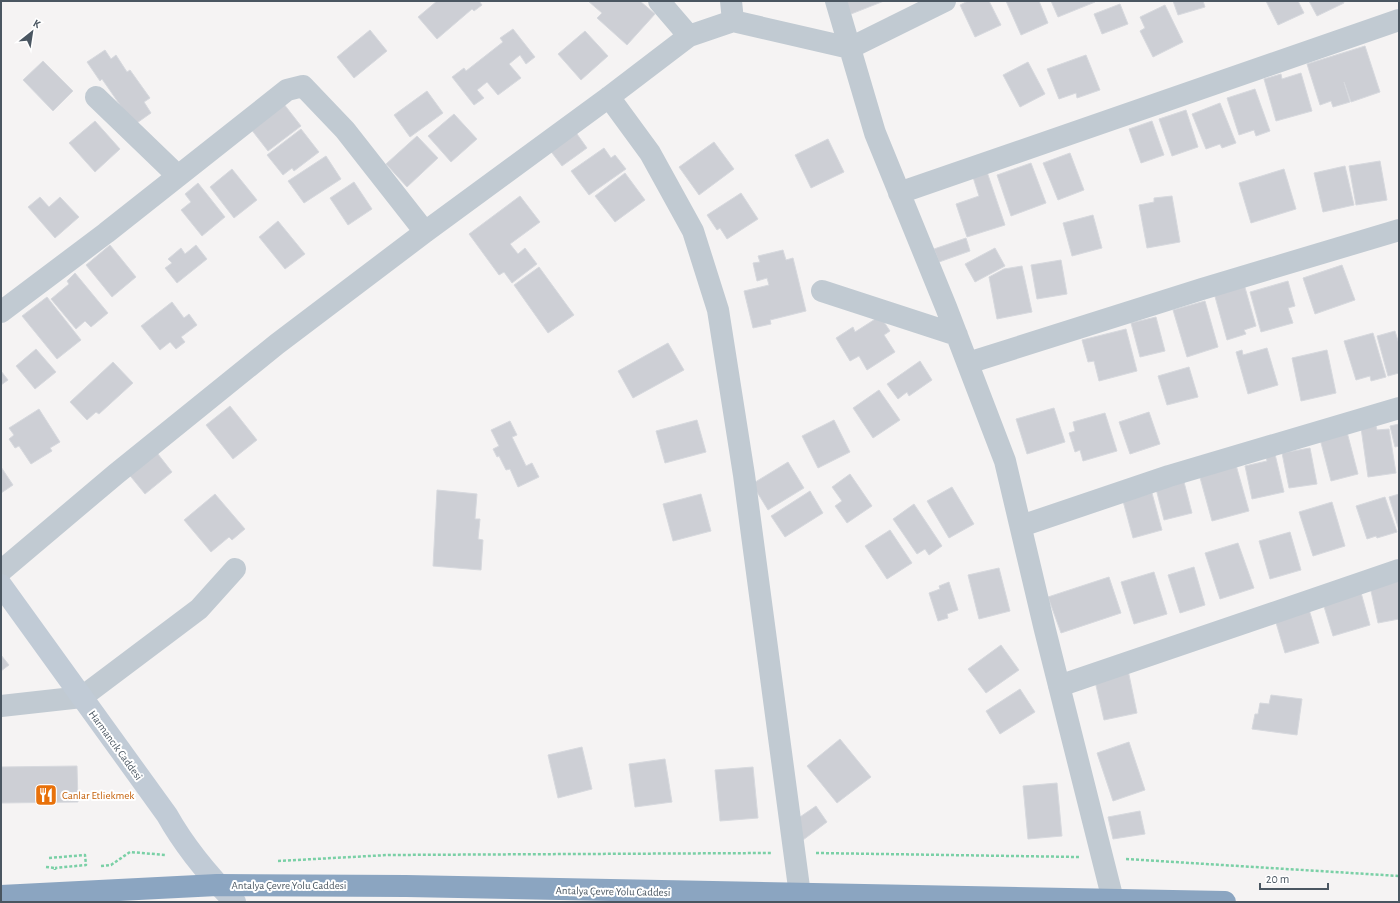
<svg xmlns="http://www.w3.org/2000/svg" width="1400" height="903" font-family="'Alegreya Sans',sans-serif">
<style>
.building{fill:#cdcfd5;stroke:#d7d9de}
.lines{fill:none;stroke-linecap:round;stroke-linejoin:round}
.path{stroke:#7ad0a6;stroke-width:2.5;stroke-dasharray:3 2;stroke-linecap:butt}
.street{stroke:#c1cad2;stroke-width:22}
.secondary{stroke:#c1cbd6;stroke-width:22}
.highway{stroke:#8ba5c1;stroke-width:22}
.labels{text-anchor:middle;stroke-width:4;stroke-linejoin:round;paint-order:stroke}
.street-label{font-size:11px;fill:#4a5661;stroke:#fff}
.food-label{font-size:11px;fill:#c56008;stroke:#fff;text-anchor:start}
</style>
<rect width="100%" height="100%" fill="#f5f3f3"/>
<path class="building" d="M437,1H479L482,5L474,11L472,9L437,39L418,17Z
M588,1H640L655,14L627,45L597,18L602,13Z
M845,1H884L851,14Z
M968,1H989L1001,25L975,37L960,5Z
M1006,1H1039L1048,23L1021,35Z
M1051,1H1094L1095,2L1058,17Z
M1173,1H1203L1205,7L1178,15Z
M1266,1H1298L1304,13L1278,25Z
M1309,1H1343L1344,3L1317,16Z
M1120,4L1128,24L1102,34L1094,14Z
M1165,5L1183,42L1153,57L1140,31L1145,28L1140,17Z
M513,29L535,57L526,64L520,55L509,64L521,78L498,95L487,82L477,90L484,98L474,105L452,77L464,68L466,71L503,42L500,38Z
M370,30L387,51L354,78L337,57Z
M585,31L608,56L581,80L558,54Z
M1365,46L1380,92L1351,102L1344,82L1350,102L1333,107L1331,101L1320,105L1307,64Z
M105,50L111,59L116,55L127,72L130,70L150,98L144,102L151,113L134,125L102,79L100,81L87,62Z
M1086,55L1100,90L1077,98L1076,93L1059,99L1047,69Z
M43,61L73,91L53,111L23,80Z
M1028,62L1045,94L1020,107L1003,75Z
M1301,73L1312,111L1276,121L1264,79L1281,74L1282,79Z
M1255,89L1270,131L1256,136L1254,130L1239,135L1227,98Z
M427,91L443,113L410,137L394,115Z
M280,99L301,126L268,151L247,124Z
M1220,103L1236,143L1222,148L1220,144L1206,149L1192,114Z
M1186,110L1198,147L1172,156L1159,119Z
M454,114L477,139L451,162L428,136Z
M95,121L120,149L95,172L69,143Z
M1152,121L1164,155L1141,163L1129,129Z
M572,127L587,148L562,166L546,145Z
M301,129L319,152L294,171L292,168L283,175L267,155Z
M417,136L438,158L407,187L386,164Z
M828,139L844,172L811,188L795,155Z
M714,142L734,169L699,195L679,167Z
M604,148L611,158L615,155L626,169L589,195L571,171Z
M1070,153L1084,190L1058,200L1043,163Z
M326,156L341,179L304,203L288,181Z
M1380,161L1387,200L1356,205L1349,166Z
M1031,163L1046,203L1011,216L997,175Z
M985,166L1005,225L967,237L956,204L979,196L971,171Z
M1345,166L1354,205L1323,212L1314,173Z
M232,169L257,200L234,218L210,187Z
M1284,169L1296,209L1251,223L1239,183Z
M625,173L645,200L615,222L595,196Z
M354,182L372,209L348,225L330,198Z
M198,183L225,217L202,236L181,210L191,202L185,194Z
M741,193L758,219L727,239L720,228L717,230L707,215Z
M520,196L540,222L510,244L518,254L525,248L537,264L512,283L504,272L499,275L469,234Z
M1172,196L1180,242L1147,248L1139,205L1154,202V198Z
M40,197L49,207L60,197L79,217L55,238L28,207Z
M1093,215L1102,248L1072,256L1063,223Z
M278,221L305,254L285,269L259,237Z
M966,238L970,251L939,262L934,249Z
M110,245L136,277L112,297L86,265Z
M196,245L207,259L177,283L165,268L172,263L168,259L181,248L185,254Z
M995,248L1005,266L975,282L965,264Z
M783,250L786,260L793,258L806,311L770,320L771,324L753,328L744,291L769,285L767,278L757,281L753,263L760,262L758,256Z
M1061,260L1067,294L1037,299L1031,265Z
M1342,265L1355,300L1315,314L1303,278Z
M1022,266L1032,312L997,319L989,277L1004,269Z
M539,267L574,315L548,333L514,285Z
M75,273L108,313L91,327L85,321L76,329L51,299L69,284L67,281Z
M1288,281L1295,306L1288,308L1293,323L1261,332L1250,292Z
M1244,284L1256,326L1244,330L1246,334L1227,340L1214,293Z
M47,297L81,340L57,359L22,316Z
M1205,301L1218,347L1187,357L1173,310Z
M172,302L184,318L189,314L197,325L181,337L185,342L176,349L170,342L160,350L141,326Z
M880,316L890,331L884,335L895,352L867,370L859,356L850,361L836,338L853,327L855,332Z
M1156,317L1165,351L1140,357L1131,323Z
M1126,329L1137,371L1099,381L1094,361L1088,362L1082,340Z
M1395,331L1399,344V373L1388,376L1377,336Z
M1373,333L1386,377L1371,381L1370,376L1356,380L1344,341Z
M668,343L684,370L633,398L618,371Z
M1267,348L1278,385L1248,394L1236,352L1242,350L1243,355Z
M36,349L56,372L35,389L16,366Z
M1327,350L1336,393L1301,401L1292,358Z
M920,361L932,380L909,396L907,392L898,399L887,384Z
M113,362L133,383L99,414L96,412L87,420L70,402Z
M1189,367L1198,397L1167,405L1158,376Z
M1,371L8,380L1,385Z
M879,390L900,420L873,438L853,408Z
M230,406L257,440L233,459L206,425Z
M1054,408L1065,442L1027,454L1016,419Z
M39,409L60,442L50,448L52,451L31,464L19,446L15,448L9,439L14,435L9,428Z
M1149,412L1160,444L1130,454L1119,422Z
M1105,413L1117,451L1083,461L1080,450L1075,452L1069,433L1075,431L1073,422Z
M697,420L706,452L665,463L656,431Z
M834,420L850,452L818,468L802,436Z
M510,421L517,435L512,437L526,466L532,463L539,477L518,487L510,469L506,470L499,456L497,457L493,449L499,446L491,430Z
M1399,424V446L1395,447L1390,426Z
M1376,426L1377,430L1389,429L1396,473L1368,477L1361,428Z
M1347,432L1358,474L1331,481L1320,439Z
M1310,448L1317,484L1289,488L1282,453Z
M154,449L172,472L145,494L127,472Z
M1274,450L1284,492L1252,499L1245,466L1267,461L1265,452Z
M788,462L804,488L768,510L752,484Z
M1236,465L1249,511L1212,521L1199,474Z
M1,467L13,485L1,493Z
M850,474L872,506L847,523L835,506L842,501L832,487Z
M1183,478L1192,513L1164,520L1155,485Z
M952,487L974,524L949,538L927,501Z
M437,490L477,494L475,519H480L478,539L483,540L481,570L433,566Z
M810,491L823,513L785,537L771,516Z
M1152,493L1162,530L1133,538L1123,501Z
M215,494L245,529L232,540L229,537L211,552L184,520Z
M701,494L711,531L673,541L663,504Z
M1399,494V530L1389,497Z
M1385,497L1397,532L1377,538L1376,536L1367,539L1356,506Z
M1332,502L1345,546L1313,556L1299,512Z
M914,504L942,546L929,555L925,549L917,554L893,519Z
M890,530L912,563L887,579L865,546Z
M1290,532L1301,570L1270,579L1259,541Z
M1238,543L1254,588L1220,599L1205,553Z
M1194,567L1205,605L1180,613L1168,575Z
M999,568L1010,611L979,619L968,575Z
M1154,572L1167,614L1134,624L1121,582Z
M1109,577L1121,613L1061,633L1048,597Z
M1399,577V619L1378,623L1369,582Z
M949,582L958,610L947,614L948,618L938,621L929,593L940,589L939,586Z
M1360,589L1370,625L1333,636L1322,600Z
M1308,606L1319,643L1285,653L1274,616Z
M1001,645L1019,670L986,693L968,669Z
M1,655L9,665L1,671Z
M1128,670L1137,713L1104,720L1094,677Z
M1020,689L1035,712L1000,734L986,711Z
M1271,695L1302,699L1297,735L1252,729L1255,714H1258L1260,703L1269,704Z
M840,739L871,777L837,803L807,766Z
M1129,742L1145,790L1113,801L1097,753Z
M582,747L592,789L558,798L548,755Z
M665,759L672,802L635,807L629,764Z
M77,766L78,802L1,803V767Z
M753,767L758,818L720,821L715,770Z
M1057,783L1062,836L1028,839L1023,786Z
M816,806L827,822L803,840L794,821Z
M1140,811L1145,834L1113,839L1108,817Z"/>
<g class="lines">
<path class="path" d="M816,853L1079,857
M49,858L85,855L86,865L55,868
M1126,859L1399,876
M278,861L388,855L771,853
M101,866L111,865L130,852L166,855
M46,867L55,868V870"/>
<path class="street" d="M659,1L689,36
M731,1L733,21
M836,1L875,133L946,307L1005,461L1045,630L1113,900
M96,97L178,176
M609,97L650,153L693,231L718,310L744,475L800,895
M899,193L1399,20
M822,291L957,335
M1,312L106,233L287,90L303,86L345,130L425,232
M968,363L1202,289L1399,230
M1021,526L1169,476L1399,408
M1,571L116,474L277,344L425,232L609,97L689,36L733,21L850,48L945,1
M1059,686L1399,570
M1,706L82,697L199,609L235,569"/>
<path class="secondary" d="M1,585L167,815C185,847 209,876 235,902"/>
<path class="highway" d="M1,896L217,885L406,886L1225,902"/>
</g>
<defs>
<g id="restaurant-square" transform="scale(1.15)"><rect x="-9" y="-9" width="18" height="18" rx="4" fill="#e8710a" stroke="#fff"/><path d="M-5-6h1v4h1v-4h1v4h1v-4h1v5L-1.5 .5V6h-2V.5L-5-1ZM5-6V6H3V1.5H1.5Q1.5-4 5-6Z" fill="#fff"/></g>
</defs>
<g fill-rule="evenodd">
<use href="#restaurant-square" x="46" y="795"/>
</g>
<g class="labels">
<g class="street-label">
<text transform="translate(116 745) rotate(54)" y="4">Harmancık Caddesi</text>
<text x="289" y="889">Antalya Çevre Yolu Caddesi</text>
<text transform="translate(613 891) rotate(1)" y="4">Antalya Çevre Yolu Caddesi</text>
</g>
<g class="food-label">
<text x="62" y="799">Canlar Etliekmek</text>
</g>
</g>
<rect width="1400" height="903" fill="none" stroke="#4a5661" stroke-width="4"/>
<g transform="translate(32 32) rotate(30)" stroke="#ffffff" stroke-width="3" paint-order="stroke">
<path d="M0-3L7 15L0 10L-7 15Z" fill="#4a5661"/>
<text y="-6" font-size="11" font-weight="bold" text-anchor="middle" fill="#4a5661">K</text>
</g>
<path d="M1260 883v6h68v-6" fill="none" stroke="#4a5661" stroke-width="2"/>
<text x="1266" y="883" font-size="12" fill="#4a5661" stroke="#ffffff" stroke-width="3" paint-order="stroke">20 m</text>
</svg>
